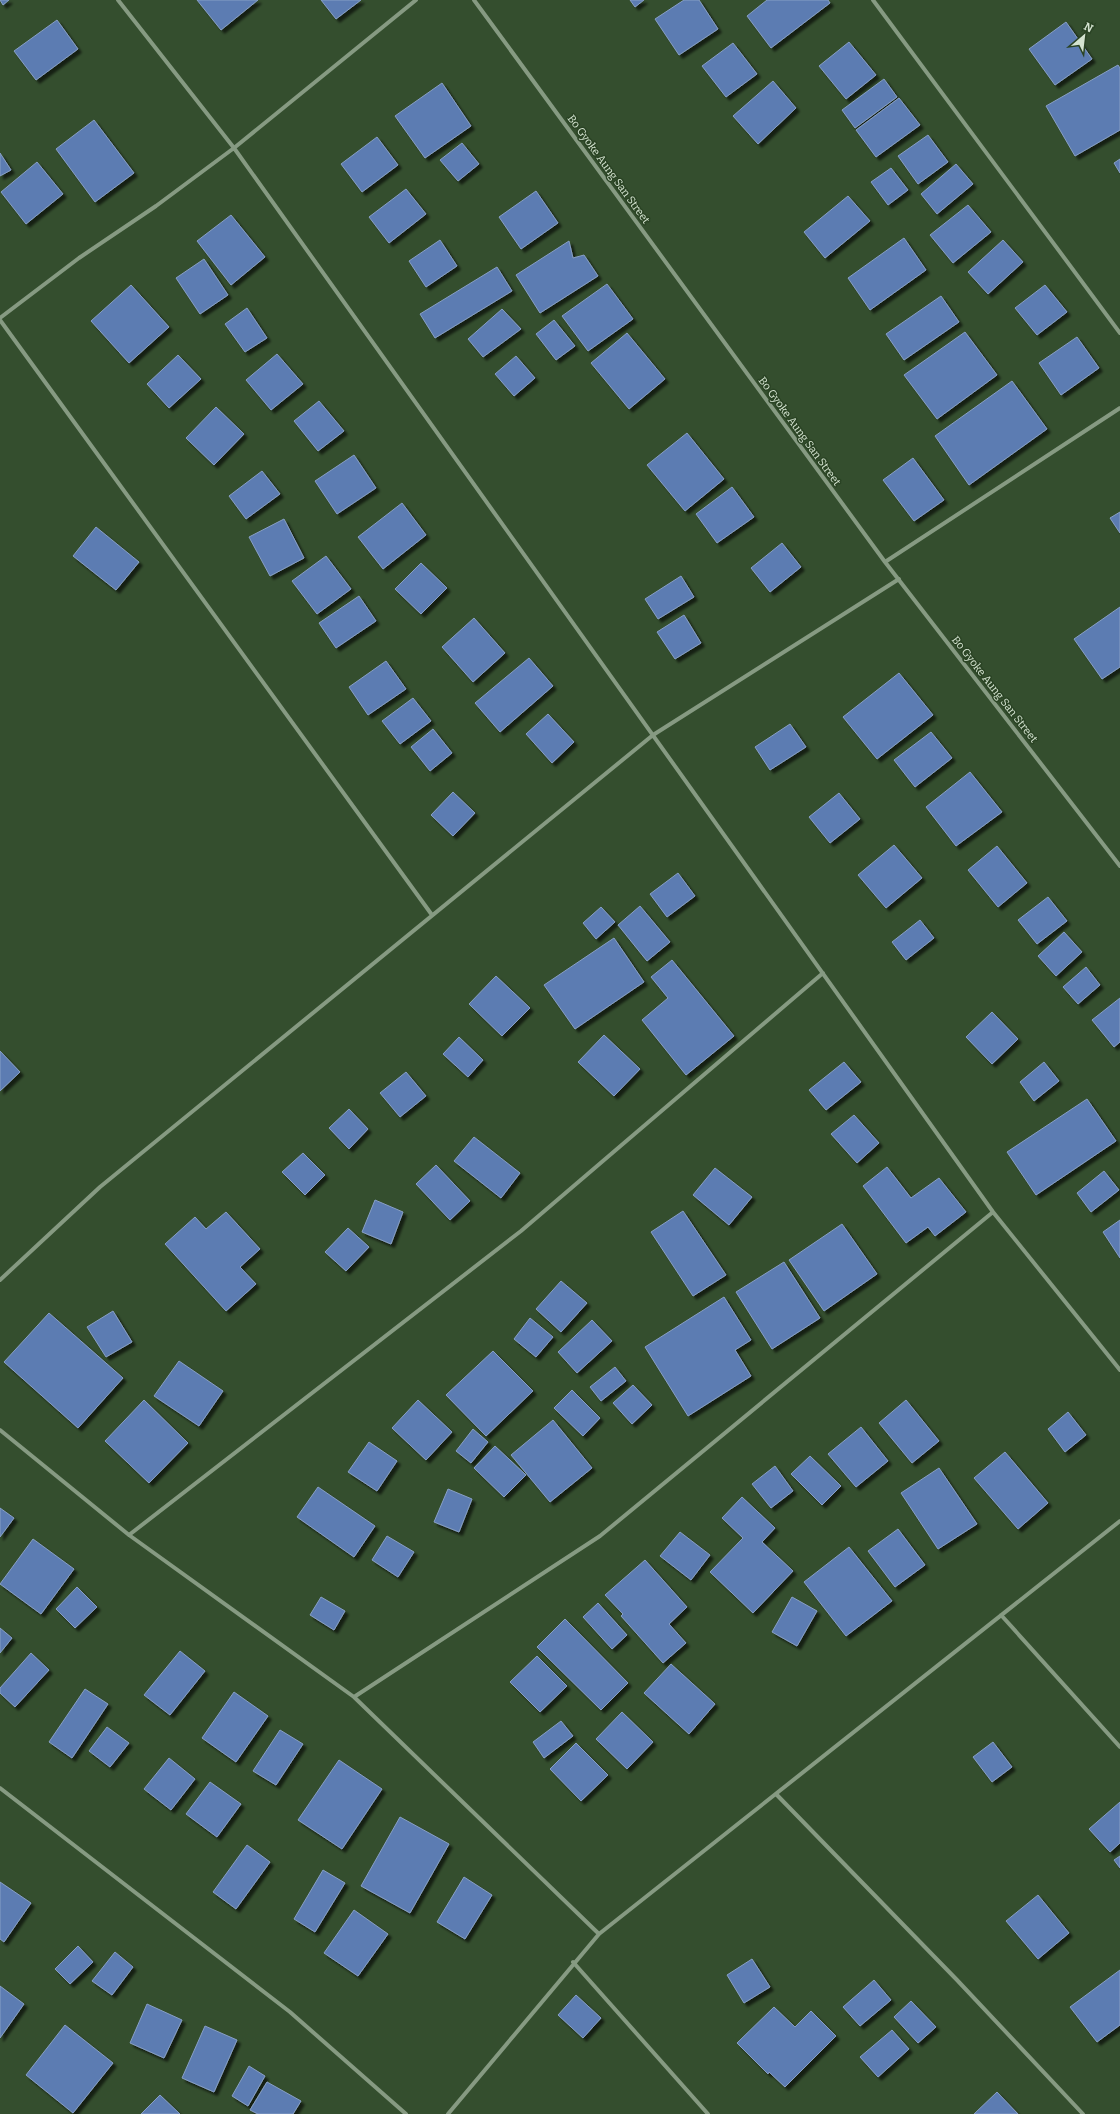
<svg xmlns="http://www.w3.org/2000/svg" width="1120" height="2114" font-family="Bitter,serif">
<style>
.building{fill:#5b7cb2;stroke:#889fc5;filter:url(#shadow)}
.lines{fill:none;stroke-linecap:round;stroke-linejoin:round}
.street{stroke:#869a82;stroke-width:4}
.labels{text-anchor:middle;stroke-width:3;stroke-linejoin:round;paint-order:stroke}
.street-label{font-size:11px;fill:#d4e3d0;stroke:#2a4324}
</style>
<defs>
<filter id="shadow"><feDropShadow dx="3.5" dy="3.5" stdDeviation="1" flood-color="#0009"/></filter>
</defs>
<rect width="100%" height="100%" fill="#344e2e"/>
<path class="building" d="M0,0H9L3,5Z
M197,0H258L221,30Z
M321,0H361L336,19Z
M630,0H644L635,7Z
M684,0H699L718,29L679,55L655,19Z
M767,0H828L830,3L771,48L747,16Z
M57,20L78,49L36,80L14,51Z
M1066,22L1092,59L1055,85L1029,49Z
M849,42L876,75L846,99L819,66Z
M733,43L757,74L726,97L702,66Z
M1118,65L1120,68V130L1075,156L1046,106Z
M884,79L897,97L855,128L842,110Z
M773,81L796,108L758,144L733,116Z
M442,83L471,126L425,158L395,116Z
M899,98L920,125L876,157L856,130Z
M94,120L134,173L95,202L56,149Z
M928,135L948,162L918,184L898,156Z
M377,137L398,165L362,192L341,164Z
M462,143L479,164L458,181L440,160Z
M0,153L11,170L0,176Z
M1120,159V173L1114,163Z
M37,162L63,194L26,224L1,192Z
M956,164L973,184L937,214L921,194Z
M891,168L908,190L888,205L871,182Z
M406,189L426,214L389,243L369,217Z
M536,191L558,223L521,249L499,217Z
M848,196L870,221L825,258L804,232Z
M968,205L991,232L953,263L930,235Z
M231,215L265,257L231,285L197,241Z
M904,238L926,270L870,310L848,278Z
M440,240L457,266L426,287L409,261Z
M1003,240L1023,262L988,294L968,272Z
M569,241L573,258L584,255L598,276L540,313L516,275Z
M204,259L228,295L200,314L176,278Z
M497,267L512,291L435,338L420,314Z
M607,284L633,319L588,351L562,316Z
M131,285L169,327L129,363L91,321Z
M1045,285L1067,312L1037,335L1015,308Z
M941,296L959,322L904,360L886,334Z
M247,308L267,338L245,352L225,324Z
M502,309L521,329L483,357L468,339Z
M554,320L575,346L556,360L536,334Z
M965,332L997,375L937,419L904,375Z
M627,333L665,379L629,409L591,363Z
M1077,337L1099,368L1061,395L1039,363Z
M277,354L303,384L271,410L246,380Z
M178,355L201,379L169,408L147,384Z
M516,356L535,378L514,396L495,374Z
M1012,381L1047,429L969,485L935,436Z
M319,401L344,431L318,451L294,421Z
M216,407L244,434L214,465L186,438Z
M687,433L724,479L685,511L647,465Z
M354,455L376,488L337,514L315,481Z
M913,458L944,500L914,521L883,480Z
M262,471L280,494L246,519L229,496Z
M732,487L754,517L717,543L696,514Z
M402,503L426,535L383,569L358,537Z
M1120,512V533L1110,518Z
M284,519L304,558L270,576L249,537Z
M96,527L139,562L116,590L73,556Z
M782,543L801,567L770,592L751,568Z
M326,556L351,589L317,614L292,581Z
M421,563L447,588L421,614L395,589Z
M681,576L694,597L658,619L645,599Z
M359,596L376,621L336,648L319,623Z
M1120,607V667L1102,679L1074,639Z
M684,615L701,643L675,659L657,632Z
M474,618L505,653L473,682L442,647Z
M529,658L553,686L500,732L475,703Z
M386,661L406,689L368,715L349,687Z
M899,673L933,715L877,759L843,717Z
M413,698L431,721L400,744L382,721Z
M548,714L574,742L552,763L526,734Z
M790,724L806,747L770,770L755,747Z
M433,729L452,753L430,771L411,747Z
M931,732L952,758L915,787L894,760Z
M970,772L1002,812L956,846L926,807Z
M453,792L475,813L453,836L431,815Z
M839,793L860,819L830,843L809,817Z
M894,845L922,878L886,908L858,875Z
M997,846L1027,883L998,907L968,870Z
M678,873L695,896L667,917L650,894Z
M1048,897L1067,921L1037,944L1018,920Z
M640,906L670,942L647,961L618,925Z
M601,907L615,922L596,939L583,923Z
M920,920L934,938L906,960L892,942Z
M1064,932L1082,952L1056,976L1038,956Z
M614,938L644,982L575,1029L544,985Z
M672,960L734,1036L686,1075L642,1020L668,998L651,977Z
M1086,967L1100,985L1078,1004L1063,987Z
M496,976L530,1008L502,1036L469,1004Z
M1120,998V1042L1114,1047L1092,1020Z
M992,1012L1018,1039L992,1064L966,1037Z
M604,1035L640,1069L614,1096L578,1062Z
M459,1037L483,1060L468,1077L443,1054Z
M0,1051L20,1072L0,1091Z
M844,1062L861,1082L826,1110L809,1090Z
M1044,1062L1059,1081L1034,1101L1020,1082Z
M406,1072L426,1096L400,1117L380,1093Z
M1087,1099L1116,1141L1036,1195L1007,1152Z
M349,1109L368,1129L349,1149L329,1128Z
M854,1115L879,1143L857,1163L831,1134Z
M474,1137L520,1173L501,1198L454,1161Z
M303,1153L325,1175L305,1195L282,1172Z
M436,1165L470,1201L450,1220L416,1184Z
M887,1167L911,1198L939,1178L966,1212L935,1236L928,1227L906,1243L863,1186Z
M715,1168L752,1197L729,1225L693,1195Z
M1104,1171L1119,1190L1091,1212L1077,1193Z
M375,1200L403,1212L391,1244L362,1232Z
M683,1211L726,1275L693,1296L651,1232Z
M226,1212L260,1249L240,1267L256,1284L226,1311L165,1244L195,1217L206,1229Z
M1120,1220V1258L1103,1232Z
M842,1224L877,1274L824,1311L789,1260Z
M348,1228L369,1247L346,1271L325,1252Z
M784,1262L820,1318L772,1349L736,1292Z
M561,1281L587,1303L561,1332L536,1309Z
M724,1297L751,1340L735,1350L751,1376L688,1416L645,1347Z
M113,1311L132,1342L106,1357L87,1327Z
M49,1313L123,1378L78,1428L4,1362Z
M530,1318L553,1337L536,1357L514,1339Z
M592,1320L612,1341L577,1373L558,1352Z
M493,1351L533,1391L486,1436L446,1395Z
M179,1361L223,1391L199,1426L154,1396Z
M615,1367L626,1381L601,1401L590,1387Z
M633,1385L652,1405L632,1424L613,1403Z
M572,1390L600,1418L583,1436L554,1408Z
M144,1400L188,1443L149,1483L105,1441Z
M418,1400L452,1432L426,1460L392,1428Z
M906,1400L939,1441L912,1463L879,1423Z
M1068,1412L1086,1435L1065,1452L1048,1429Z
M553,1420L592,1468L550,1502L511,1455Z
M861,1427L888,1461L856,1487L828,1454Z
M473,1429L488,1442L471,1463L456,1451Z
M369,1442L397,1461L377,1491L348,1472Z
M495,1446L526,1475L504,1497L474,1468Z
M1005,1452L1048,1503L1018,1529L974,1478Z
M810,1456L841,1486L822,1505L791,1474Z
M775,1466L793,1491L771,1508L752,1484Z
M939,1468L977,1524L938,1549L901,1493Z
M318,1487L375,1526L354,1557L297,1517Z
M448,1489L472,1499L459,1532L434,1522Z
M742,1497L775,1528L762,1542L793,1571L753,1613L710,1572L743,1538L722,1518Z
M0,1508L14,1518L0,1537Z
M898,1529L925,1565L895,1587L868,1551Z
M680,1532L710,1555L691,1580L660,1556Z
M387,1536L414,1552L398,1577L372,1560Z
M33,1539L74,1569L41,1614L0,1584Z
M849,1547L892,1601L846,1636L804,1582Z
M645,1560L687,1607L669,1624L686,1643L663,1663L621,1616L623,1614L605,1595Z
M77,1587L97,1607L75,1628L56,1609Z
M321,1597L345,1611L334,1630L310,1615Z
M792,1597L817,1611L797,1646L772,1632Z
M598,1603L627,1635L612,1649L583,1617Z
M565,1619L628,1683L601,1710L537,1647Z
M0,1628L12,1638L0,1653Z
M180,1651L205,1671L170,1715L144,1695Z
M31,1653L49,1670L15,1707L0,1693V1688Z
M537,1656L567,1686L540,1712L510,1682Z
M671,1664L715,1704L689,1734L644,1693Z
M85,1689L108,1704L72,1758L49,1742Z
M234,1692L268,1716L236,1762L202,1738Z
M622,1712L653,1742L627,1769L596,1739Z
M561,1721L573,1736L544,1758L533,1742Z
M107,1727L129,1743L110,1767L89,1751Z
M280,1730L303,1744L276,1785L253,1771Z
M993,1742L1012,1767L992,1782L973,1757Z
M576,1743L608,1775L581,1801L550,1769Z
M169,1758L195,1779L171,1810L144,1789Z
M339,1760L382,1789L342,1849L298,1820Z
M210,1782L241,1804L217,1837L186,1814Z
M1120,1802V1843L1110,1852L1089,1829Z
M400,1817L449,1844L410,1913L361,1886Z
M247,1845L270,1862L236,1909L213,1892Z
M1120,1856V1868L1114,1860Z
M323,1870L345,1883L315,1932L294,1919Z
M464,1877L492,1895L465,1939L437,1922Z
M0,1882L31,1903L4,1942L0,1939Z
M1038,1895L1069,1933L1038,1959L1006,1921Z
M354,1910L388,1934L358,1976L324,1953Z
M78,1946L93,1962L70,1984L55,1969Z
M115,1952L133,1967L112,1995L92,1981Z
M752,1959L770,1987L744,2003L727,1975Z
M1120,1970V2025L1097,2042L1070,2007Z
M874,1980L891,2000L860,2026L843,2007Z
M0,1986L24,2004L0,2038Z
M576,1995L601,2018L583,2038L558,2015Z
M911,2001L936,2027L918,2043L894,2017Z
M147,2004L182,2020L164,2058L130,2043Z
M774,2007L795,2027L811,2011L836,2036L785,2087L769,2072L768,2074L737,2043Z
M65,2025L113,2063L73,2113L26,2075Z
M205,2026L237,2040L214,2092L182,2078Z
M892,2030L909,2049L878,2077L860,2057Z
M249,2066L265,2076L248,2106L232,2096Z
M267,2082L301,2101L293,2114H258L250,2110Z
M997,2092L1018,2114H974Z
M160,2095L180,2114H141Z"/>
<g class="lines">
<path class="street" d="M118,0L234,148L993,1212L1120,1370
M474,0L885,562L1120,866
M873,0L1120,333
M0,318L79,258L156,206L234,148L416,0
M0,320L432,915
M885,562L1120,408
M0,1280L100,1187L653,735L899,579
M0,1430L129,1535L354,1697L599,1934
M129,1535L521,1231L823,973
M1001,1615L1120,1747
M354,1697L600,1536L993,1212
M0,1788L290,2012L406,2114
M776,1794L957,1980L1083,2114
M573,1962L708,2114
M448,2114L599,1934L1120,1521"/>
</g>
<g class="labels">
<g class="street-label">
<text transform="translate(609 169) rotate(54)" y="4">Bo Gyoke Aung San Street</text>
<text transform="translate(800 431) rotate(54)" y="4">Bo Gyoke Aung San Street</text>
<text transform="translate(995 689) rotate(52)" y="4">Bo Gyoke Aung San Street</text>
</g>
</g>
<g transform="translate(1084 36) rotate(28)" stroke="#2a4324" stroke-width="3" paint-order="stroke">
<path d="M0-3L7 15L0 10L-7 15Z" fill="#d4e3d0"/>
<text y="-6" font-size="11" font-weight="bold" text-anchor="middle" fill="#d4e3d0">N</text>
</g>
</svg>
